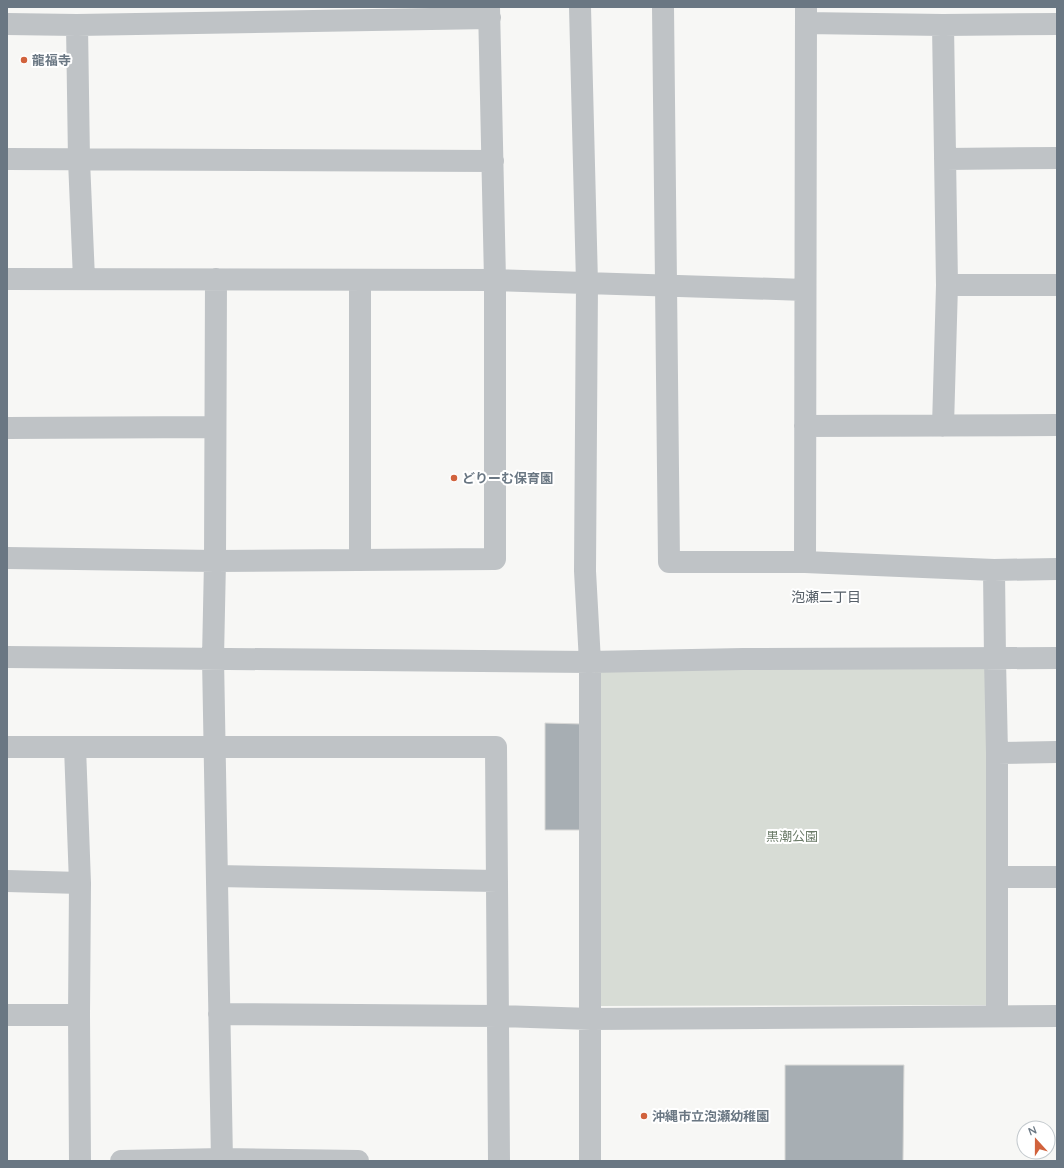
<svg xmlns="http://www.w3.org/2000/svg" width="1064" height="1168" font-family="Quicksand,'Noto Sans JP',sans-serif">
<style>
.green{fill:#d7dcd5}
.building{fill:#a7aeb3;stroke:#d9d9d7}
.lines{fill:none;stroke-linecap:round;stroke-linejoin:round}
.minor{stroke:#bfc3c6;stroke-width:22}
.poi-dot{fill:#d1623c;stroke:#fff;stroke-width:1.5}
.labels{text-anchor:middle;stroke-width:4;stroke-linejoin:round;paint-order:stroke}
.poi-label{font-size:13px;font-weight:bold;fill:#6a7783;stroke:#fff;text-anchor:start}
.park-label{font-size:13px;fill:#6b7b68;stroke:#fff}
.neighbourhood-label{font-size:14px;fill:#576069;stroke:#fff}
</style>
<rect width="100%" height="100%" fill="#f7f7f5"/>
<path class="green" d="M988,666L989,1005L596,1006L595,667Z"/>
<path class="building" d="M545,723L583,724V830H545Z
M785,1065H904L903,1161H785Z"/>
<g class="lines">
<path class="minor" d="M580,7L587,283L585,571L590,662V1161
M663,7L669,562H805L994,570L1057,569
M806,23L943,25L1057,24
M7,24L77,25L490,18
M77,25L79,160L84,279
M943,25L947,285L943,426
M7,159L493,161
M945,159L1057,158
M7,279L495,280L805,290
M216,279L215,561L213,658L222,1161
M947,285H1057
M805,426L1057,425
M7,428L215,427
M7,558L215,561L495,559V280L489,7
M360,560V280
M805,562L806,7
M994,570L995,659L997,753
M7,657L590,662L743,659L1057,658
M7,747H496L499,1161
M75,747L80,883L79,1015L80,1161
M217,876L497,881
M997,877H1057
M7,881L80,883
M219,1014L497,1016L591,1019L1057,1016
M7,1015H79
M997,1015V753L1057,752
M121,1161L222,1159L358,1161"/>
</g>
<g class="poi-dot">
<circle cx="24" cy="60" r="4"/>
<circle cx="454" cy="478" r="4"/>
<circle cx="644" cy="1116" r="4"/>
</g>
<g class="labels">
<g class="poi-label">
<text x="32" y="65">龍福寺</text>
<text x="462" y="483">どりーむ保育園</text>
<text x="652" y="1121">沖縄市立泡瀬幼稚園</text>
</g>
<g class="park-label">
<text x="792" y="841">黒潮公園</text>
</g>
<g class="neighbourhood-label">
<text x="826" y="602">泡瀬二丁目</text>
</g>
</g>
<rect width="1064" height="1168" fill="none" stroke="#6a7783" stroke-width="16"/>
<g transform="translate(1036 1140) rotate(339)"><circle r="19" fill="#ffffff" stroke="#c3c9cd"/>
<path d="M0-3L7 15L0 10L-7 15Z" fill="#d1623c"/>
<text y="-6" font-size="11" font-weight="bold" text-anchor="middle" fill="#6a7783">N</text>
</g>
</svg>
